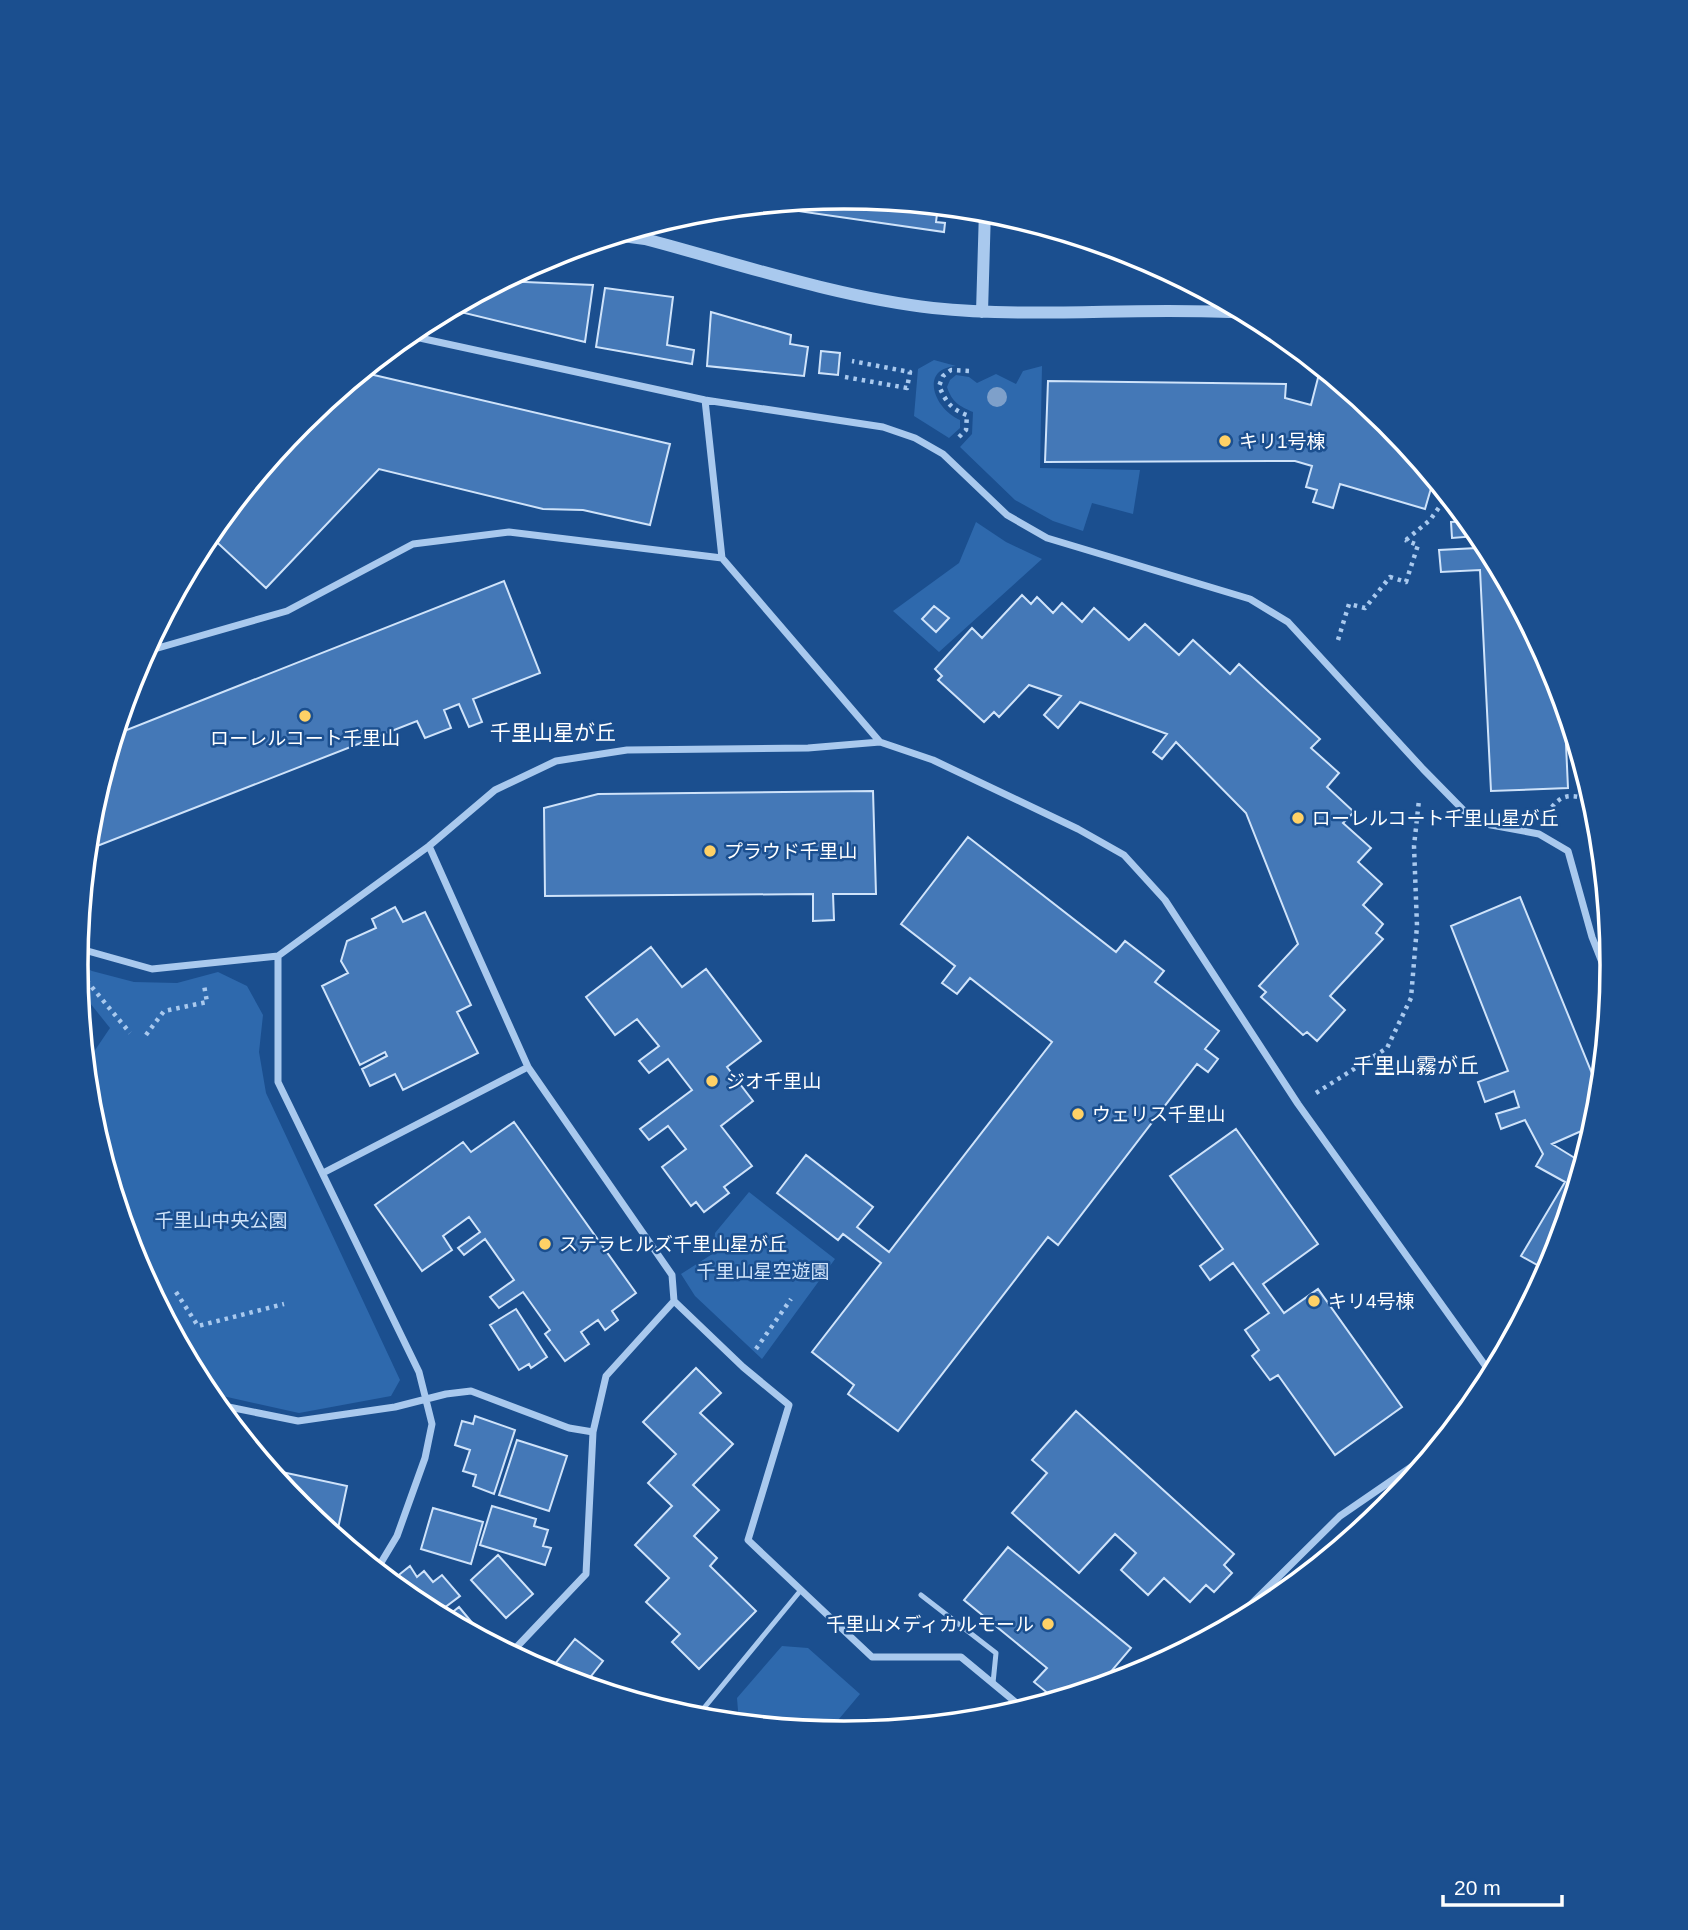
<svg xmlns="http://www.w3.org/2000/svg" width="1688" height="1930" font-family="Helvetica,'Noto Sans JP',sans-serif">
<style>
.green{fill:#2e69ad}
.building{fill:#4478b7;stroke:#cfe3fa;stroke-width:2}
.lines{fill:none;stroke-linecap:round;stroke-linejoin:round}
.path{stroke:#a9c9ee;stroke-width:4.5;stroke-dasharray:3.5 5;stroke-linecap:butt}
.service{stroke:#a9c9ee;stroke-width:5}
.minor{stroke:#a9c9ee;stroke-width:7}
.tertiary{stroke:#a9c9ee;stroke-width:12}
.tree{fill:#7ea0ca}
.poi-dot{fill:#ffd166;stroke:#1b4f8f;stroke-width:2.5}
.labels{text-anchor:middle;stroke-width:5;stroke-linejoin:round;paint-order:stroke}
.poi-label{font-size:19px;fill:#fff;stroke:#1b4f8f;text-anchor:start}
.park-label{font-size:19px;fill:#cfe3fa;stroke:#1b4f8f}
.neighbourhood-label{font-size:21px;fill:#fff;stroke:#1b4f8f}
.rim{fill:none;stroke:#fff;stroke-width:3.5}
</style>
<rect width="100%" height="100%" fill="#1b4f8f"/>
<path class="green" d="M934,360L956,366C918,369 935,410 960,420V428L949,438L914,416L918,369Z
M1042,366L1040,468L1140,470L1133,514L1092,503L1083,531L1053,521L1015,500L960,447L972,434L973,412C959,406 952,402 947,387L950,380L956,375L969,377L977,383L996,374L1016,384L1023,371Z
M976,522L1006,542L1042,559L939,652L893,611L959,563Z
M75,963L92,971L134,982L177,983L218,972L247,986L263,1015L259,1052L266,1093L400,1380L391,1396L299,1413L205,1392L134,1259L90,1115L85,1065L110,1028L78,988Z
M749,1192L835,1259L762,1359L695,1296L681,1274L714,1253L715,1233Z
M782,1646L808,1648L860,1694L828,1732L739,1723L737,1698Z"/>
<path class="building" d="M844,196L938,206L936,222L945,223L944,232L784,209L785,202Z
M1082,238L1107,245L1083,248Z
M501,281L593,285L585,342L448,309Z
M605,288L673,297L667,345L694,350L692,364L596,347Z
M711,312L791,335L790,344L808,347L804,376L707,366Z
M821,351L840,353L838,375L819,373Z
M361,372L670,444L650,525L583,510L543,509L379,469L266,588L208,534L301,421Z
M1319,374L1335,379L1388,422L1434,478L1425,509L1340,484L1333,508L1313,502L1317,490L1306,487L1312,466L1295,461L1045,462L1048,381L1286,384L1285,398L1311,405Z
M1469,521L1483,538L1554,671L1564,701L1568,788L1491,791L1480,570L1441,572L1439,550L1477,548V536L1452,538L1451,522Z
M504,581L540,673L473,699L482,722L469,727L459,704L444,710L451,728L425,738L417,721L87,850L90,815L114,735Z
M1022,595L1031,604L1037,597L1053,613L1062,603L1082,622L1094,608L1129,640L1145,624L1179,655L1193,640L1230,674L1239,664L1320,739L1311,748L1339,773L1327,787L1354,812L1343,823L1371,848L1358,862L1382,884L1363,905L1383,924L1376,933L1383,939L1330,996L1345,1010L1317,1041L1307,1032L1303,1035L1261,997L1266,992L1259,986L1298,944L1246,813L1176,742L1162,759L1153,752L1167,734L1080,702L1058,728L1044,715L1061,696L1029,685L999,717L994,712L984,722L938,680L942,676L935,669L972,628L982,638Z
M934,606L949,618L936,632L922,619Z
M873,791L876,894H833L834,920L813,921V894L545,896L544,808L598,794Z
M968,837L1116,952L1125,941L1164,971L1155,982L1219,1031L1205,1049L1218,1059L1208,1072L1197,1064L1058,1245L1048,1237L898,1431L848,1394L854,1385L812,1352L881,1263L843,1234L838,1240L777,1193L806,1155L873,1207L857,1227L889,1252L1052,1042L970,978L957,994L942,983L955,966L901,924Z
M1520,897L1600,1093L1595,1125L1552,1144L1578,1160L1590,1142L1554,1260L1548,1271L1521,1256L1565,1182L1536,1166L1543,1154L1525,1120L1501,1129L1496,1114L1519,1107L1514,1091L1485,1102L1478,1082L1508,1071L1451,926Z
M395,907L403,922L425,912L471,1005L457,1012L478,1053L403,1090L395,1074L370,1086L362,1069L387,1056L385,1052L360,1065L322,986L348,973L341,961L347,941L376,928L372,919Z
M651,947L682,987L706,969L761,1041L727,1067L753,1101L721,1126L752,1166L724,1187L729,1193L704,1212L696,1202L691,1206L662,1167L686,1149L668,1126L649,1140L640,1129L692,1090L668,1059L649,1073L639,1061L659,1046L637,1019L615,1035L586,997Z
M514,1122L636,1293L612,1311L618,1320L605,1330L598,1320L581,1332L589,1344L565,1361L545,1334L550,1330L523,1292L499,1308L490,1297L514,1280L485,1239L464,1255L458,1248L480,1232L469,1217L443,1236L452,1250L422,1271L375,1205L463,1142L471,1152Z
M1236,1129L1318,1244L1263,1284L1284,1313L1318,1289L1402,1407L1335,1455L1278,1375L1270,1380L1252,1356L1259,1350L1245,1330L1269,1313L1233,1263L1210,1280L1200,1266L1223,1249L1170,1176Z
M516,1309L547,1357L531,1368L529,1364L519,1370L490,1325Z
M696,1368L721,1393L700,1413L733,1444L693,1485L719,1510L694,1536L717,1558L710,1566L756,1611L699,1669L672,1642L680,1634L646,1602L669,1578L635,1545L672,1506L648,1483L676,1454L643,1422Z
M1076,1411L1234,1554L1224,1565L1232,1573L1214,1592L1206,1585L1190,1602L1164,1578L1148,1595L1121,1570L1136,1553L1115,1534L1079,1573L1012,1513L1047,1473L1032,1460Z
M475,1416L515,1430L494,1494L473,1486L476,1475L463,1471L470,1450L455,1445L462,1421L473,1424Z
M517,1440L567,1456L549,1511L499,1495Z
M268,1469L347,1486L336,1538L300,1508Z
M492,1506L536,1519L534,1526L548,1530L543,1546L551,1548L545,1565L480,1545Z
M433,1508L483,1522L471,1564L421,1549Z
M1008,1547L1131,1648L1098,1687L1056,1700L1034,1682L1047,1668L964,1600Z
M498,1555L533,1594L506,1618L471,1580Z
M410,1566L417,1577L424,1571L433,1582L442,1575L460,1596L436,1614L417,1604L390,1582Z
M459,1607L489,1643L444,1619Z
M575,1639L603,1661L584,1685L547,1674Z"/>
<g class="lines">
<path class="path" d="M845,377L907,388L910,372L852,361
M959,437L966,430L967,415C951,409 946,402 939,386L943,376L951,370L970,371
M1406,540L1430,520L1448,495
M1338,640L1349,604L1365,608L1390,577L1406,582L1418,545L1405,540
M1547,814C1561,792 1570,794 1594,801
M81,974L130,1033
M146,1035L164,1011L207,1002L204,985
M1316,1093L1387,1048L1411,998L1417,926L1414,846L1419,800
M176,1292L198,1326L284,1304
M756,1349L791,1299"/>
<path class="service" d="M921,1595L996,1653L993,1683
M699,1714L801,1590"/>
<path class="minor" d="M1220,299V311
M406,335L705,400L883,427L915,438L943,454L1007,515L1047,538L1250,599L1288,622L1423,769L1475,822L1539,834L1568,851L1592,937L1611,985
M705,400L722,558L880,742
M144,652L287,611L413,544L509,532L722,558
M429,846L528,1067L672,1275L674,1301L743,1367L789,1405L748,1540L872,1657H961L1025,1710
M77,948L152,969L278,956
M323,1173L528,1067
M214,1404L298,1421L395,1407L446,1394L471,1391L569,1428L593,1432L586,1574L510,1654
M593,1432L606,1376L674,1301
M373,1568L382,1561L397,1536L425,1458L432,1424L419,1372L278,1082V956L429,846L495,790L556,761L627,750L808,748L880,742L933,760L1078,829L1124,855L1165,900L1298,1104L1492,1375
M1228,1627L1340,1516L1436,1450"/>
<path class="tertiary" d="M615,235L645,239C740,264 836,297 933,308C1037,319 1142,306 1246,313
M982,312L985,210"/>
</g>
<circle class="tree" cx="997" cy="397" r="10"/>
<g class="poi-dot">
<circle cx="1225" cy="441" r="7"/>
<circle cx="305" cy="716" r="7"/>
<circle cx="1298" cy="818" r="7"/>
<circle cx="710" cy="851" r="7"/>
<circle cx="712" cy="1081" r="7"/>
<circle cx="1078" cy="1114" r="7"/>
<circle cx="545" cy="1244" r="7"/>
<circle cx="1314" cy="1301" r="7"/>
<circle cx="1048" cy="1624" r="7"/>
</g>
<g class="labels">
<g class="poi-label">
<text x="1239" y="448">キリ1号棟</text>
<text x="305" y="745" text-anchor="middle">ローレルコート千里山</text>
<text x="1312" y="825">ローレルコート千里山星が丘</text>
<text x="724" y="858">プラウド千里山</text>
<text x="726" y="1088">ジオ千里山</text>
<text x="1092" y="1121">ウェリス千里山</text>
<text x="559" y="1251">ステラヒルズ千里山星が丘</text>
<text x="1328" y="1308">キリ4号棟</text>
<text x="1034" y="1631" text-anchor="end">千里山メディカルモール</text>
</g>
<g class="park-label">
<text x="221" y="1227">千里山中央公園</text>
<text x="763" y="1278">千里山星空遊園</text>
</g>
<g class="neighbourhood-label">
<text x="553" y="740">千里山星が丘</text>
<text x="1416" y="1073">千里山霧が丘</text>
</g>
</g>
<path d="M0 0H1688V1930H0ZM88 965a756 756 0 1 1 1512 0a756 756 0 1 1-1512 0Z" fill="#1b4f8f" fill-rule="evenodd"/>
<path class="rim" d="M88 965a756 756 0 1 1 1512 0a756 756 0 1 1-1512 0Z"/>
<path d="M1443 1895v10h119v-10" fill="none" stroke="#ffffff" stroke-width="3.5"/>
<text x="1454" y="1895" font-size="21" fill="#ffffff" stroke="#1b4f8f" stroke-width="5" paint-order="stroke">20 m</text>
</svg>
